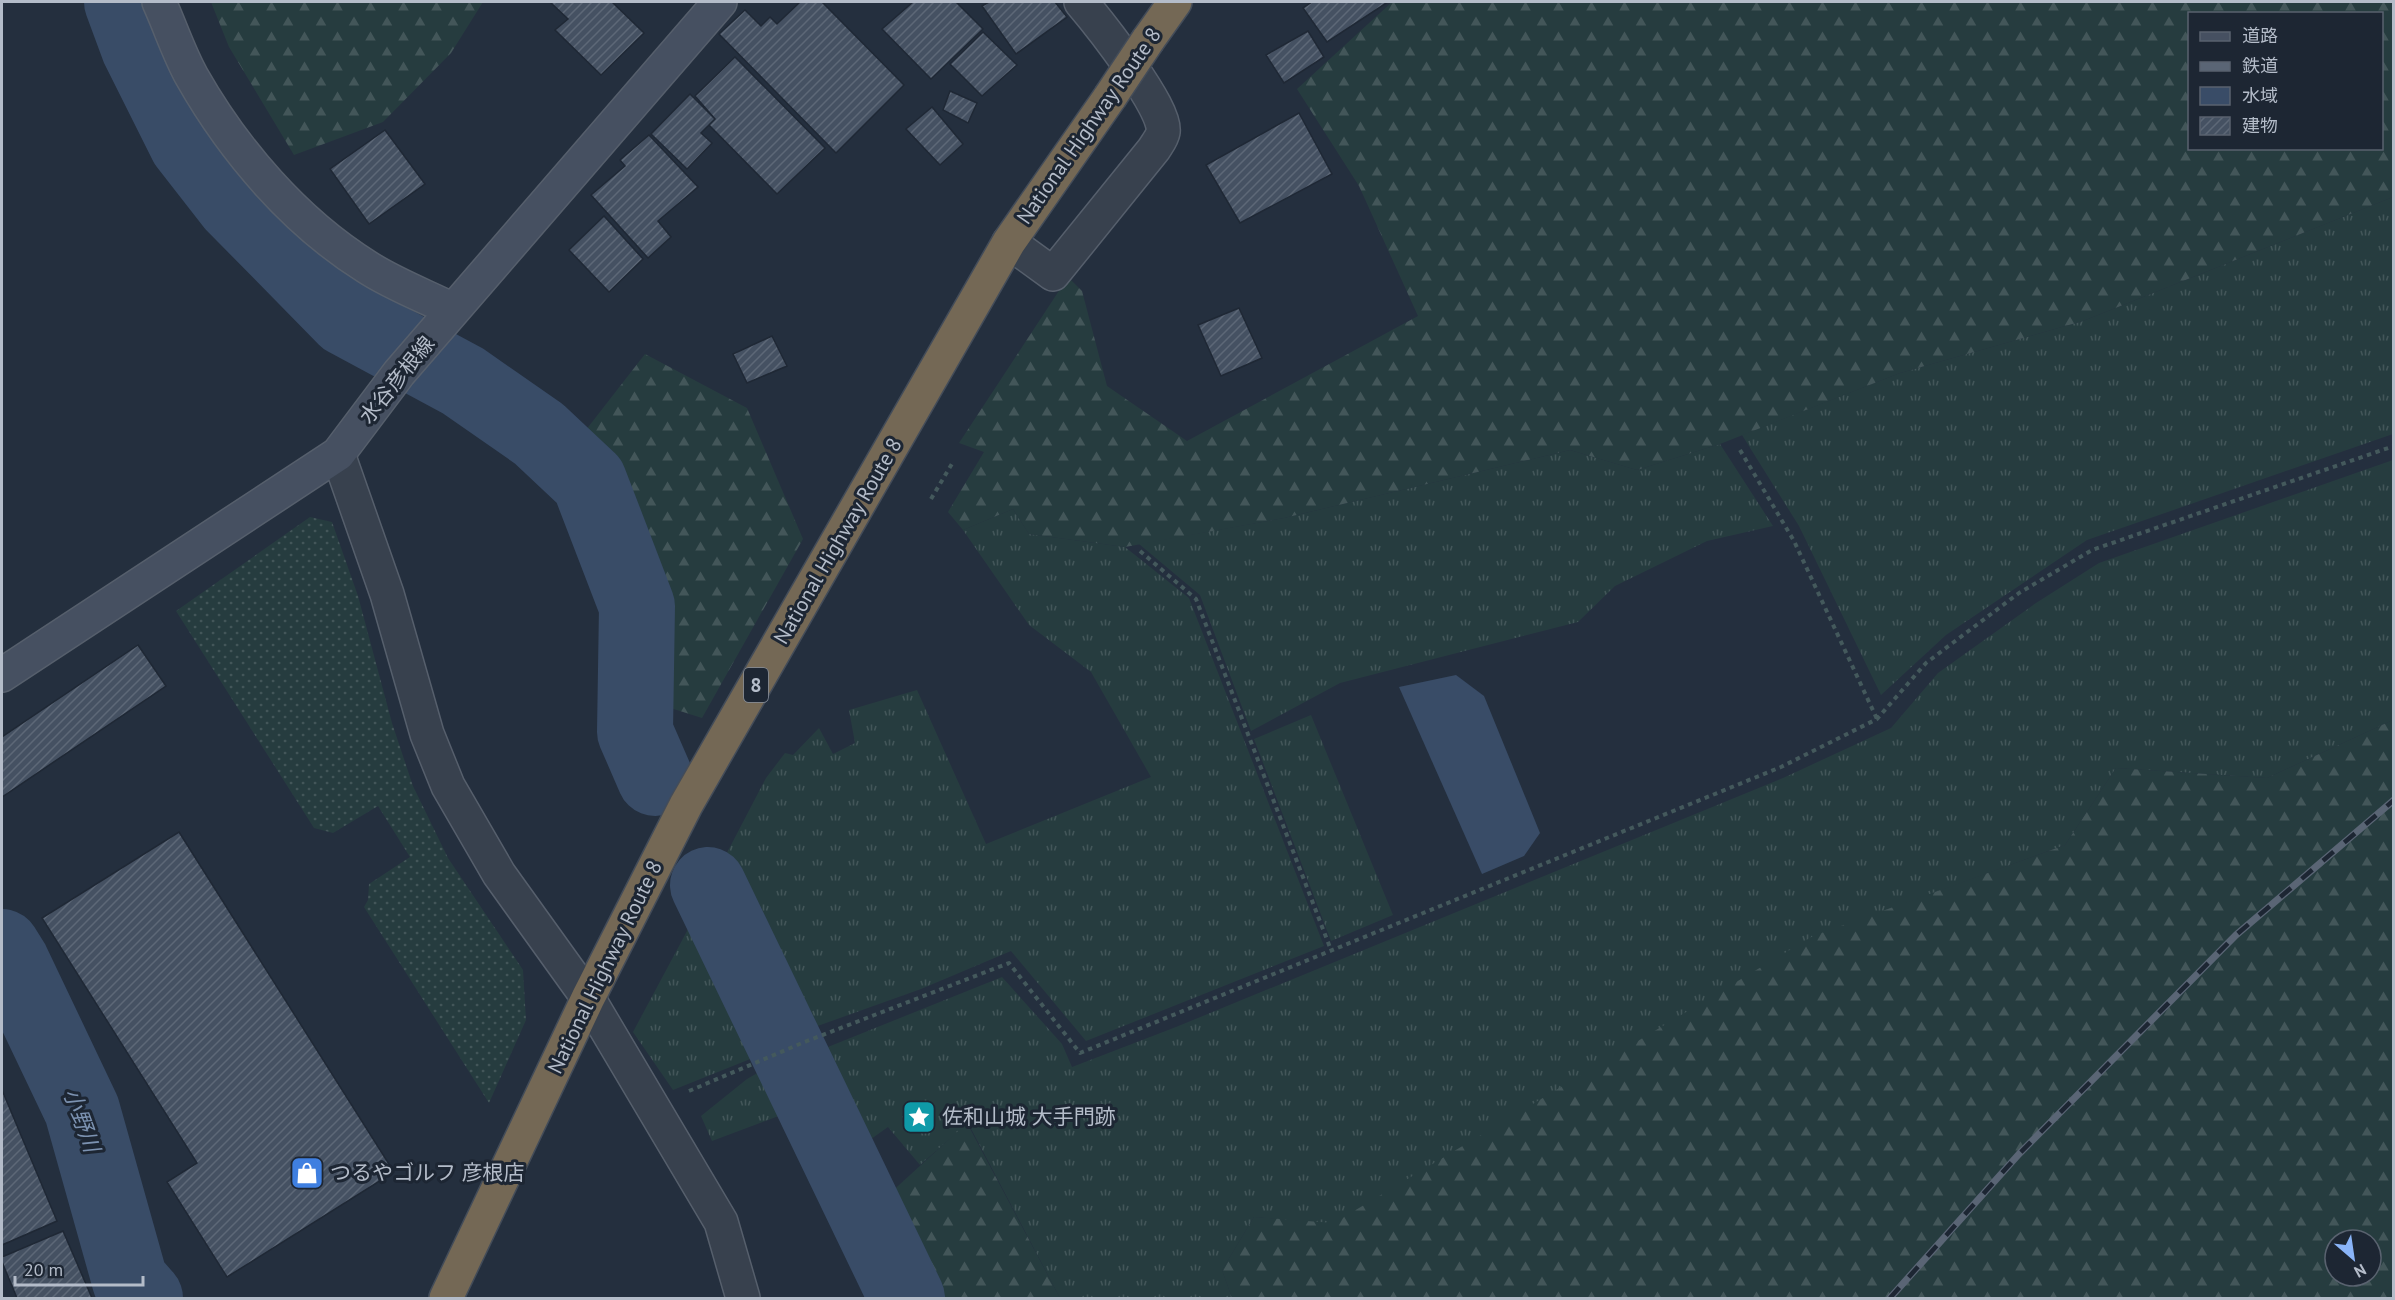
<svg xmlns="http://www.w3.org/2000/svg" width="2395" height="1300" font-family="'PT Sans','Noto Sans JP',sans-serif">
<style>
.grass{fill:url(#grass-tufts)}
.forest{fill:url(#forest-firs);fill-rule:evenodd}
.garden{fill:url(#garden-dots)}
.water{fill:#394c67}
.lines{fill:none;stroke-linecap:round;stroke-linejoin:round}
.river{stroke:#394c67;stroke-width:76}
.building{fill:url(#building-hatch);stroke:#1f2835;stroke-width:1.5}
.street-casing{stroke:#565f6c;stroke-width:36}
.secondary-casing{stroke:#565f6c;stroke-width:36}
.highway-casing{stroke:#434c59;stroke-width:36}
.path{stroke:#44595c;stroke-width:4;stroke-dasharray:4.5 4.5;stroke-linecap:butt}
.street{stroke:#38414e;stroke-width:33}
.secondary{stroke:#465061;stroke-width:33}
.highway{stroke:#746855;stroke-width:33}
.rail-casing{stroke:#5a6575;stroke-width:7}
.rail{stroke:#1d2633;stroke-width:4.5;stroke-dasharray:14;stroke-linecap:butt}
.highway-bridge-casing{stroke:#434c59;stroke-width:36;stroke-linecap:butt}
.highway-bridge{stroke:#746855;stroke-width:33}
.labels{text-anchor:middle;stroke-width:6;stroke-linejoin:round;paint-order:stroke}
.shield{fill:#1d2633;stroke:#878f9c;stroke-width:1.5}
.shield-label{font-size:20px;font-weight:bold;fill:#b4bcc9}
.street-label{font-size:21px;fill:#b4bcc9;stroke:#1d2633}
.poi-label{font-size:21px;fill:#b4bcc9;stroke:#1d2633;text-anchor:start}
.water-label{font-size:22px;font-style:italic;fill:#7c92b1;stroke:#1d2633}
</style>
<defs>
<pattern id="grass-tufts" width="24" height="20" patternUnits="userSpaceOnUse" patternTransform="scale(1.5)"><rect width="24" height="20" fill="#263c3f"/><path d="M3 7l-1-3M5 7V3M7 7l1-3M15 17l-1-3M17 17v-4M19 17l1-3" fill="none" stroke="#435659"/></pattern>
<pattern id="forest-firs" width="22" height="20" patternUnits="userSpaceOnUse" patternTransform="scale(1.5)"><rect width="22" height="20" fill="#263c3f"/><path d="M5 1l3.5 6h-7zM16 11l3.5 6h-7z" fill="#435659"/></pattern>
<pattern id="garden-dots" width="8" height="8" patternUnits="userSpaceOnUse" patternTransform="scale(1.5)"><rect width="8" height="8" fill="#263c3f"/><path d="M2 2h.1M6 6h.1" fill="none" stroke="#435659" stroke-width="1.8" stroke-linecap="round"/></pattern>
<pattern id="building-hatch" width="6" height="6" patternUnits="userSpaceOnUse" patternTransform="scale(1.5)"><rect width="6" height="6" fill="#455162"/><path d="M-1 1l2-2M0 6l6-6M5 7l2-2" fill="none" stroke="#5d6877"/></pattern>
</defs>
<rect width="100%" height="100%" fill="#242f3e"/>
<path class="grass" d="M2393,197V434L2087,540L1946,635L1881,695L1799,526L1742,435L1900,373L2083,321Z
M1720,444L1773,526L1707,541L1615,586L1578,622L1340,683L1251,731L1200,595L1139,544L1284,518L1570,450L1637,470Z
M2393,460V720L2267,778L2116,768L2065,845L1813,937L1334,1224L1254,1217L1222,1270L1232,1298H1060L968,1123L920,1165L888,1127L850,1154L808,1055L1002,977L1062,1044L1072,1067L1176,1027L1783,778L1891,728L1938,673L2036,603L2099,563Z
M1013,509L1029,534L1125,547L1189,598L1324,946L1086,1041L1011,951L921,989L798,1033L718,870L766,778L785,753L793,755L819,728L833,754L855,743L849,710L917,690L986,844L1151,777L1091,672L1029,625L963,530Z
M1311,715L1393,915L1331,941L1254,739Z
M694,918L704,931L713,920L773,1050L673,1090L633,1032Z
M778,1061L800,1108L712,1141L701,1116L747,1079Z"/>
<path class="forest" d="M211,2H483L451,53L383,122L294,155L229,47Z
M1392,2H2393V197L2083,321L1900,373L1720,444L1637,470L1570,450L1284,518L1125,547L1029,534L1013,509L963,530L948,512L984,452L959,443L1068,277L1082,291L1107,386L1187,441L1418,316L1359,186L1297,89ZM2190,14H2382V148H2190Z
M645,354L747,408L803,539L702,718L661,705L568,453Z
M2393,720V1298H1232L1222,1270L1254,1217L1334,1223L1813,936L2065,845L2116,768L2267,778ZM2335,1240H2371V1276H2335Z
M967,1123L1060,1298H937L887,1196Z"/>
<path class="garden" d="M310,517L332,522L358,596L392,723L413,786L448,858L523,970L526,1020L489,1103L364,907L368,900L369,884L410,857L378,806L333,833L314,828L176,611Z"/>
<path class="water" d="M1456,675L1484,696L1540,833L1524,856L1482,874L1399,687Z"/>
<g class="lines">
<path class="river" d="M122,2L139,48L187,144L233,203L346,318L463,381L539,434L589,481L637,606L635,732L655,778
M708,885L907,1298
M2,947L12,963L82,1110L130,1281L145,1298"/>
</g>
<path class="building" d="M550,2H612L644,33L601,75L555,30L568,19Z
M800,2H822L904,85L836,153L719,34L745,10L761,26L770,17L777,24Z
M913,2H956L983,29L931,79L882,29Z
M989,2H1055L1067,17L1016,54L982,6Z
M1312,2H1388L1327,42L1303,8Z
M1308,31L1324,57L1284,83L1266,55Z
M983,32L1017,65L982,96L950,64Z
M735,57L825,148L777,194L709,125L715,119L695,96Z
M950,91L977,103L968,123L943,110Z
M690,94L715,119L701,133L712,143L687,169L651,134Z
M932,107L963,144L940,165L906,129Z
M1299,113L1332,174L1240,223L1206,165Z
M385,130L425,184L369,224L330,169Z
M649,135L698,187L658,221L671,237L648,258L591,195L625,166L620,160Z
M604,216L643,259L609,292L569,250Z
M1239,308L1262,358L1221,376L1198,325Z
M772,336L787,366L747,383L733,354Z
M138,645L166,686L2,797V737Z
M179,832L394,1172L227,1277L167,1182L197,1163L42,918Z
M2,1090L57,1221L2,1245Z
M63,1231L92,1298H17L2,1262V1257Z"/>
<g class="lines">
<g class="street-casing">
<path id="street" d="M1009,242L1053,274L1154,149C1157,144 1162,138 1163,132C1168,110 1098,22 1081,2
M338,454L387,594L427,734L448,786L499,874L588,998L721,1222L743,1298"/>
</g>
<g class="secondary-casing">
<path id="secondary" d="M159,2C170,26 179,54 192,77C234,151 295,222 367,267C393,284 425,296 453,310
M2,675L338,454L399,373L720,2"/>
</g>
<g class="highway-casing">
<path id="highway" d="M1148,40L1175,2
M446,1298L588,998L686,805L1009,242L1110,97"/>
</g>
<path class="path" d="M1740,450L1794,541L1877,719
M931,499L953,462
M1140,551L1196,599L1331,950
M689,1091L802,1043L1009,963L1080,1053L1781,767L1877,719L1926,663L2019,593L2092,550L2394,446"/>
<use href="#street" class="street"/>
<use href="#secondary" class="secondary"/>
<use href="#highway" class="highway"/>
<g class="rail-casing">
<path id="rail" d="M1890,1298L2019,1154L2236,935L2394,800"/>
</g>
<use href="#rail" class="rail"/>
<g class="highway-bridge-casing">
<path id="highway-bridge" d="M1110,97L1148,40"/>
</g>
<use href="#highway-bridge" class="highway-bridge"/>
</g>
<defs>
<g id="sight-square" transform="scale(1.725)"><rect x="-9" y="-9" width="18" height="18" rx="4" fill="#0f9aa8" stroke="#1d2633"/><path d="M0-6L1.8-2.2L6-1.7L2.9 1.2L3.7 5.4L0 3.3L-3.7 5.4L-2.9 1.2L-6-1.7L-1.8-2.2Z" fill="#fff"/></g>
<g id="shop-square" transform="scale(1.725)"><rect x="-9" y="-9" width="18" height="18" rx="4" fill="#3f7fe0" stroke="#1d2633"/><path d="M-5-2.5h2.3a2.7 3.5 0 0 1 5.4 0H5L5.5 6h-11ZM-1.5-2.5h3a1.5 2.3 0 0 0-3 0Z" fill="#fff"/></g>
</defs>
<g fill-rule="evenodd">
<use href="#sight-square" x="919" y="1117"/>
<use href="#shop-square" x="307" y="1173"/>
</g>
<g class="labels">
<rect class="shield" x="744" y="668" width="24" height="34" rx="4.5"/>
<g class="shield-label">
<text x="756" y="692">8</text>
</g>
<g class="street-label">
<text transform="translate(1089 126) rotate(-55)" y="7">National Highway Route 8</text>
<text transform="translate(397 380) rotate(-51)" y="7">水谷彦根線</text>
<text transform="translate(838 541) rotate(-60)" y="7">National Highway Route 8</text>
<text transform="translate(605 967) rotate(-64)" y="7">National Highway Route 8</text>
</g>
<g class="poi-label">
<text x="942" y="1124">佐和山城 大手門跡</text>
<text x="330" y="1180">つるやゴルフ 彦根店</text>
</g>
<g class="water-label">
<text transform="translate(82 1120) rotate(70)" y="8">小野川</text>
</g>
</g>
<rect width="2395" height="1300" fill="none" stroke="#b4bcc9" stroke-width="6"/>
<rect x="2188" y="12" width="195" height="138" fill="#1d2633" stroke="#59626f" stroke-width="1.5"/>
<rect x="2200" y="32" width="30" height="9" fill="#465061" stroke="#59626f" stroke-width="1.5"/>
<text x="2242" y="42" font-size="18" fill="#b4bcc9">道路</text>
<rect x="2200" y="62" width="30" height="9" fill="#5a6575" stroke="#59626f" stroke-width="1.5"/>
<text x="2242" y="72" font-size="18" fill="#b4bcc9">鉄道</text>
<rect x="2200" y="87" width="30" height="18" fill="#394c67" stroke="#59626f" stroke-width="1.5"/>
<text x="2242" y="102" font-size="18" fill="#b4bcc9">水域</text>
<rect x="2200" y="117" width="30" height="18" fill="url(#building-hatch)" stroke="#59626f" stroke-width="1.5"/>
<text x="2242" y="132" font-size="18" fill="#b4bcc9">建物</text>
<g transform="translate(2353 1258) rotate(151)"><circle r="28" fill="#1d2633" stroke="#59626f" stroke-width="1.5"/>
<path d="M0-4.5L10 22L0 15L-10 22Z" fill="#8ab4f8"/>
<text y="-9" font-size="16" font-weight="bold" text-anchor="middle" fill="#b4bcc9">N</text>
</g>
<path d="M15 1276v9h128v-9" fill="none" stroke="#b4bcc9" stroke-width="3"/>
<text x="24" y="1276" font-size="18" fill="#b4bcc9" stroke="#1d2633" stroke-width="4.5" paint-order="stroke">20 m</text>
</svg>
